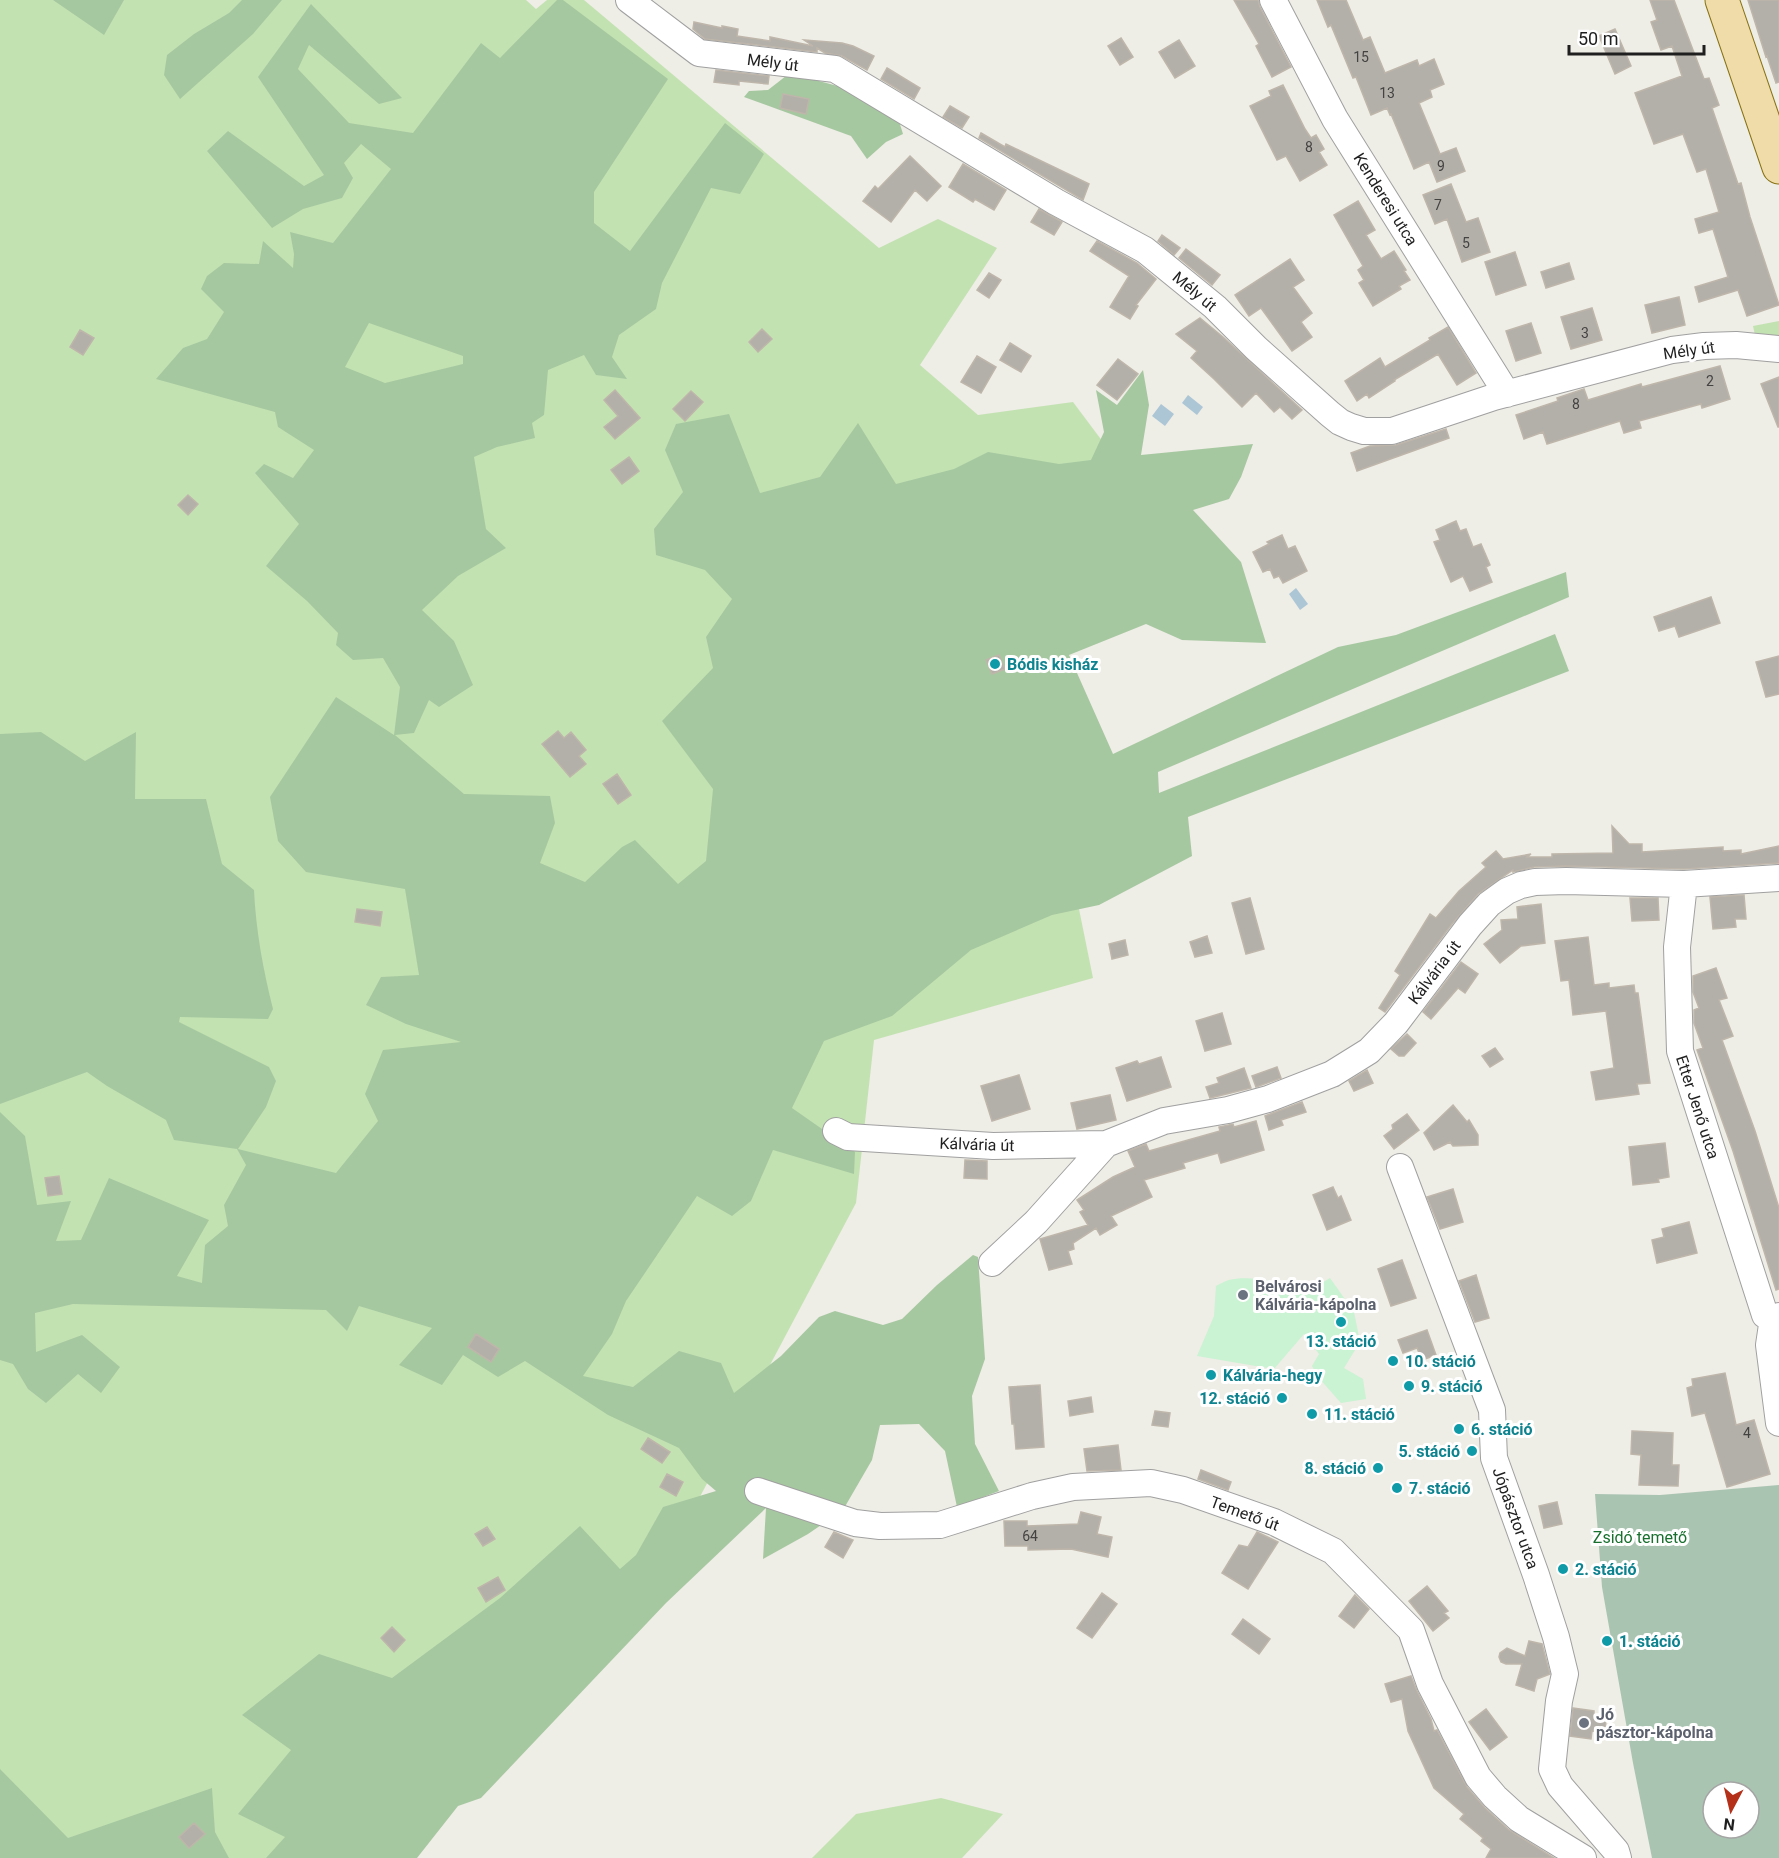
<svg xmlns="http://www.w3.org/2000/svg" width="1779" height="1858" font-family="Roboto,sans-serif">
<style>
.grass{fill:#c3e2b2}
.forest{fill:#a6c8a0;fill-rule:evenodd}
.cemetery{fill:#aac4b2;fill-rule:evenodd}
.park{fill:#c9f3d2}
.water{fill:#acc6d6}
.building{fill:#b3afa9;stroke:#beb6aa;stroke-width:1.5}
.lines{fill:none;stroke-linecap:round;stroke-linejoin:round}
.minor-casing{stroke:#a0a0a0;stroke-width:28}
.major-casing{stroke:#877213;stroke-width:35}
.minor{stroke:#fff;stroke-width:26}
.major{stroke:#f0dca9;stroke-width:33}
.culture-dot{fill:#0f9aa8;stroke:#fff;stroke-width:2}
.worship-dot{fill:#6b7280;stroke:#fff;stroke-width:2}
.labels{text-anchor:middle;stroke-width:6;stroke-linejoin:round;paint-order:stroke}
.number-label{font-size:14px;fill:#444342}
.street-label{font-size:16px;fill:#1f1f1f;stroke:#fff}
.culture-label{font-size:16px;font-weight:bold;fill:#0d838f;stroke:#fff;text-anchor:start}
.worship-label{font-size:16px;font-weight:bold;fill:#5b616d;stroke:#fff;text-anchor:start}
.park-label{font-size:16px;fill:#19702e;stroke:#fff}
</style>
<rect width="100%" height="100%" fill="#eeede6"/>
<path class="grass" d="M0,0H526L536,9L547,0H584L879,248L938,219L997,248L920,365L978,415L1073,402L1115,458L1028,658L1093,978L874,1040L856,1203L695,1506L337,1858H0Z
M1779,321V335H1755L1753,326Z
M941,1798L1003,1814L962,1858H812L856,1814Z"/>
<path class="forest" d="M53,0H124L104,35Z
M242,0H282L253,34L180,99L164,75L167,55L194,34L229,13Z
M557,0H563L668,79L594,192V223L630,251L725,123L764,154L740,194L711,188L662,283L656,309L619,335L612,357L627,379L596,375L584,355L548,370L544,415L532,423L535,438L497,447L474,457L486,529L506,548L458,576L422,610L454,641L473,685L439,707L429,700L414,733L395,735L464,794L550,796L555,823L540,863L585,882L622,847L635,840L678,884L706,861L713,789L662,721L713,668L706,637L732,599L705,570L656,555L654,529L683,492L665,450L676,424L729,414L760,493L820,477L858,423L896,484L954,469L988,452L1059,464L1091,460L1104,432L1096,390L1117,405L1143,370L1149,405L1141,455L1253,444L1241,477L1229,499L1193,510L1241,562L1266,643L1182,640L1146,624L1069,655L1113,754L1338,647L1396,635L1566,572L1569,597L1158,772L1159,793L1555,634L1569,671L1188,817L1192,856L1099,905L1052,915L971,950L892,1016L824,1041L792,1108L855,1152L854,1174L773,1150L751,1201L732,1216L697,1196L626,1301L612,1334L583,1376L633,1387L679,1351L721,1363L734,1393L781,1356L819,1317L835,1311L883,1325L902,1319L937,1285L973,1255L978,1257L985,1359L972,1396L975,1444L999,1491L957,1507L945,1451L919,1424L880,1425L872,1460L843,1510L808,1534L763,1559L766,1508L666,1603L481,1798L458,1806L417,1858H266L285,1837L238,1814L291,1750L242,1715L319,1654L392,1678L500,1598L580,1526L620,1569L636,1555L663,1507L716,1491L702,1479L679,1448L608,1415L525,1361L498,1377L463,1355L442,1385L399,1365L432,1328L359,1306L347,1331L326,1310L73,1304L35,1313L36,1352L82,1335L120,1367L101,1393L78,1374L46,1403L28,1389L13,1364L0,1360V1112L25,1136L37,1205L71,1201L56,1241L81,1240L109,1178L209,1220L177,1276L202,1283L205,1245L228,1226L224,1205L246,1165L237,1149L174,1140L166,1120L107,1086L87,1072L0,1104V734L41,732L85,761L136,732L135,799H206L222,864L254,890C256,931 263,969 273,1009L268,1019L180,1017L179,1022L269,1067L276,1081L266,1107L238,1149L336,1173L378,1121L365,1094L383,1050L461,1042L406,1024L366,1005L381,977L419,975L405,889L306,872L278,841L270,797L336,697L394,735L400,687L383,658L353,660L336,645L338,633L307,601L266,566L299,524L255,473L264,464L293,478L314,450L278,427L275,412L156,379L183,348L207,339L224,312L201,289L207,276L224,263L259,264L263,241L293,268L294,254L290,232L333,243L391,169L361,144L344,163L353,178L342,198L303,209L272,228L207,151L228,131L304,186L324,175L258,77L311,4L402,98L379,104L309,45L298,69L349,123L413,133L481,43L500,58ZM369,323L463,356V364L385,383L345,367Z
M786,76L808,78L852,90L898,118L903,134L886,142L867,159L851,136L744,97L749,91L768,90Z
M0,1769L68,1838L212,1788L215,1832L229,1858H0Z"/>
<path class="cemetery" d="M1779,1485V1858H1652L1633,1763L1602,1587L1595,1494L1660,1495ZM1713,1792H1749V1828H1713Z"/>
<path class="park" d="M1330,1278L1354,1312L1360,1342L1344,1368L1363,1379L1366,1399L1341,1403L1318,1377L1312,1366L1319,1354L1304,1334L1274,1369L1197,1356L1214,1316L1216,1286C1220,1284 1225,1281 1229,1280C1250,1274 1291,1284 1312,1289Z"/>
<path class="water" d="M1188,395L1203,407L1197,415L1182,403Z
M1161,404L1174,414L1165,426L1152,416Z
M1296,588L1308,604L1300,610L1289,594Z"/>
<path class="building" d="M1234,0H1258L1260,7L1291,67L1272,77L1256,46L1259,44Z
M1317,0H1346L1363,40L1370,37L1385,73L1417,60L1419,66L1434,59L1444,84L1430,90L1432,97L1419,103L1440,154L1456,148L1465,171L1437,182L1429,162L1414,169L1391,114L1390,115L1387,108L1371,115L1356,77L1353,78L1331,25L1328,27Z
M1650,0H1674L1704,79L1709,78L1719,105L1712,108L1738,184L1741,183L1750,217L1779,305L1747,316L1738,290L1699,302L1695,287L1728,277L1713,229L1699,233L1695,219L1719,212L1706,169L1697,172L1683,134L1654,144L1635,93L1682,76L1672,46L1661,50L1651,22L1657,20Z
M1748,0H1779V82L1776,83L1767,56L1766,57Z
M694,22L722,28V26L738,29L737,36L770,41V37L813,46L804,40L842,43L853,46L874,56L867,70L842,56L825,53L817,48V52L705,39L693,29Z
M1615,29L1631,66L1615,74L1599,36Z
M1121,38L1133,57L1120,65L1108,46Z
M1179,40L1195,66L1175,78L1159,52Z
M887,68L920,88L914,99L881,79Z
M716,70L769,76L768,84L739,81V85L714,82Z
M1283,85L1305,129L1311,138L1316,135L1324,149L1319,152L1327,165L1300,181L1286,156L1277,160L1250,106L1271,96L1269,91Z
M783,94L809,99L806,114L780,108Z
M950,106L969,117L962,128L943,117Z
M981,133L1005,147L1006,144L1089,184L1083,200L979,138Z
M910,156L941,186L927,201L915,190L891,222L863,201L875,186L878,189Z
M963,164L1006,190L994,210L975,199L973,202L949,187Z
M1451,184L1466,222L1478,218L1490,252L1462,262L1447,219L1435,224L1423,195Z
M1358,201L1375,230L1366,235L1381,259L1394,251L1406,270L1404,271L1410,280L1399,286L1401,289L1373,306L1359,283L1364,280L1358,270L1363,266L1334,215Z
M1039,209L1062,222L1054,235L1031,222Z
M1162,235L1180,248L1174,255L1158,241Z
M1097,241L1137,263L1156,279L1136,305L1138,306L1130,319L1110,307L1129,276L1090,251Z
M1186,249L1220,275L1212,285L1179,258Z
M1515,252L1526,285L1496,295L1485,262Z
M1290,259L1304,280L1293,287L1312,313L1301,322L1312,337L1292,351L1261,308L1249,316L1235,295Z
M1569,263L1574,279L1546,288L1541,272Z
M989,273L1001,280L989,298L977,290Z
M1679,297L1685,325L1652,333L1645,305Z
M1592,308L1602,340L1571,349L1561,317Z
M1200,318L1223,337L1302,410L1292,419L1280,407L1274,412L1256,393L1242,407L1214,379L1191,358L1197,351L1176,334Z
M1531,323L1541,353L1516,361L1506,331Z
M1448,327L1476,373L1457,385L1438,354L1394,380L1395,381L1369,398L1367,394L1357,401L1345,381L1380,358L1385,367L1430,340L1429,338Z
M762,329L772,339L758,352L749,342Z
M80,330L94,338L83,355L70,347Z
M1010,343L1031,356L1021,372L1000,360Z
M977,356L996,367L981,393L961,382Z
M1118,359L1138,374L1117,400L1097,385Z
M1720,366L1730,399L1702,408L1701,404L1639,421L1641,428L1624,433L1620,421L1547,444L1543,432L1524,439L1516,415L1558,401L1557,398L1584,389L1588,400L1641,384L1642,387Z
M1779,377V427H1778L1761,384Z
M615,390L640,418L615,439L604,427L618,416L604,400Z
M691,391L703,402L685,421L673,409Z
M1446,429L1449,438L1357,471L1351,453L1370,446L1396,445Z
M629,457L639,471L622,484L611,470Z
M188,495L198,504L188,515L178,505Z
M1456,521L1460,531L1466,529L1473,547L1481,544L1490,565L1486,567L1492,582L1470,591L1463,576L1451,582L1434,542L1440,540L1436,530Z
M1282,535L1288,549L1295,546L1307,571L1283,583L1279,576L1274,578L1270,569L1263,572L1253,552L1269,544L1267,542Z
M1711,597L1720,623L1679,637L1675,626L1659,631L1654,617Z
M999,655L1005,669L992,674L986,660Z
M1779,656V694L1766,697L1756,662Z
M558,731L564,738L571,732L586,750L579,756L586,764L570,777L542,744Z
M617,774L631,795L618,804L603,784Z
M1612,826L1629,844H1642V852L1723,847V851L1741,850V854L1779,846V863L1684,869L1566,866L1534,867L1513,872V870L1478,894L1452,924L1385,1012L1379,1008L1400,975L1395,971L1430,914L1436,918L1459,891L1486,867L1482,863L1496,851L1503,859L1531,854L1527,857H1552V854L1613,853Z
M1744,895L1746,919H1735L1736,927L1713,929L1710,897Z
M1250,898L1264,949L1246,954L1232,903Z
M1630,898H1658L1659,920L1632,921Z
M1541,904L1545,943L1521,946L1500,963L1484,944L1502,930L1501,920L1518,919L1517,907Z
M357,909L382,912L380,926L355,922Z
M1207,936L1212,953L1195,957L1190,942Z
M1588,937L1594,985L1609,983V988L1634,985L1635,993H1638L1650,1083L1637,1084L1639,1094L1596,1100L1591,1072L1614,1068L1606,1011L1573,1015L1569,980L1561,981L1555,941Z
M1125,940L1128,955L1112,959L1109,944Z
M1461,962L1478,974L1465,993L1458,988L1431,1019L1423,1012Z
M1716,968L1727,998L1719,1000L1733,1036L1722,1040L1755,1131L1779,1208V1289L1776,1290L1733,1151L1697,1050L1703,1048L1694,1023V1010L1699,1008L1693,992V976Z
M1222,1013L1231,1044L1205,1051L1196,1021Z
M1407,1034L1416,1043L1404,1056H1399L1391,1049Z
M1495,1048L1503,1059L1490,1067L1482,1056Z
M1161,1057L1171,1087L1127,1101L1116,1068L1137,1061L1139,1064Z
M1277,1067L1281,1078L1256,1087L1252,1076Z
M1244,1068L1251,1088L1210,1098L1206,1087L1219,1083L1217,1078Z
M1367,1070L1373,1083L1354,1091L1349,1081Z
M1019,1075L1030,1109L992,1121L981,1086Z
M1110,1095L1116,1120L1077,1129L1071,1103Z
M1302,1102L1306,1112L1281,1120L1283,1125L1269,1130L1265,1116Z
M1453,1105L1467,1122L1469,1120L1478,1135V1145L1453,1146L1450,1142L1434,1150L1424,1133Z
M1407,1114L1419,1130L1394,1149L1384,1136L1393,1129L1392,1125Z
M1256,1121L1264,1150L1221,1163L1218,1153L1183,1163L1185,1168L1144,1180L1152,1197L1111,1216L1117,1225L1100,1235L1096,1228L1073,1243L1074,1249L1068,1251L1072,1264L1049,1270L1040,1239L1088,1225L1080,1212L1084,1210L1077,1200L1113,1177L1135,1167L1128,1151L1146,1144L1149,1151L1220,1131L1219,1127L1233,1124L1234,1127Z
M1665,1143L1669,1177L1658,1179L1659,1182L1633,1185L1629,1147Z
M965,1160L987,1161V1179L964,1178Z
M59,1176L62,1194L48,1196L45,1178Z
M1333,1187L1338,1198L1341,1196L1351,1220L1327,1230L1313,1195Z
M1453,1189L1463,1222L1440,1229L1427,1197Z
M1689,1222L1697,1253L1657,1263L1652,1240L1664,1237L1662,1229Z
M1402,1260L1416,1298L1391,1306L1378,1269Z
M1476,1275L1489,1318L1475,1322L1459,1281Z
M1427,1330L1436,1355L1422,1360L1417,1348L1403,1353L1398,1340Z
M476,1334L499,1349L491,1362L468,1347Z
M1725,1373L1736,1425L1754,1420L1770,1474L1727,1487L1705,1413L1692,1416L1687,1388L1693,1386L1692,1379Z
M1040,1385L1044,1447L1016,1449L1014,1424H1012L1009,1387Z
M1091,1397L1093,1412L1070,1416L1068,1401Z
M1155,1411L1170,1413L1168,1427L1152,1425Z
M1632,1431L1673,1433L1672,1465H1679L1678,1486L1639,1485L1641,1455L1631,1454Z
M648,1438L670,1452L662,1463L641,1449Z
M1118,1445L1121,1470L1087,1471L1084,1449Z
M1201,1470L1231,1482L1228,1490L1198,1479Z
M667,1474L683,1482L676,1496L660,1487Z
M1557,1502L1562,1524L1544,1528L1539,1506Z
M1081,1512L1101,1517L1097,1534L1112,1537L1108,1557L1071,1549L1028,1550V1546H1005L1004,1521H1027V1526L1078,1524Z
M487,1527L495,1539L483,1546L475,1534Z
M834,1532L853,1540L843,1558L825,1547Z
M1257,1532L1278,1542L1248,1589L1222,1573L1239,1545L1248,1547Z
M498,1577L505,1590L486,1602L478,1588Z
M1427,1586L1448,1611L1444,1613L1449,1618L1433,1631L1409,1601Z
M1102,1593L1117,1604L1092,1638L1077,1628Z
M1355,1595L1369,1609L1354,1628L1339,1616Z
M1243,1619L1270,1639L1259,1654L1232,1634Z
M392,1627L405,1640L394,1652L381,1638Z
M1529,1641L1542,1644L1550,1674L1537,1679L1534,1691L1516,1685L1522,1664H1506L1501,1662L1499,1657L1500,1653L1507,1648L1525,1656Z
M1411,1676L1417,1691L1431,1719L1434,1731L1437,1730L1467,1787L1485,1808L1509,1830L1554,1858H1486L1491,1849L1481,1841L1483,1838L1460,1819L1464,1814L1434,1788L1408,1731L1402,1699L1391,1702L1385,1684Z
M1573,1708L1594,1711V1718L1606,1719L1605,1733L1592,1731L1591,1739L1570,1736Z
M1486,1709L1507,1737L1490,1750L1469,1722Z
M194,1823L205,1834L189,1848L179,1837Z"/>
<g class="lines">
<g class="minor-casing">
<path id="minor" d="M629,0L699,53L835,69L1056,202L1145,250L1215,307L1256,348L1330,414L1340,422L1351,427L1364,431H1392L1494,397L1672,350L1704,346L1736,345L1779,349
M1273,0L1335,119L1507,394
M1684,884L1677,947L1680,1051L1765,1315L1773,1318L1779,1316
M836,1131L848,1137L993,1146L1106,1144L1164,1121L1228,1110L1268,1099L1332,1074L1369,1051L1396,1023L1470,925L1489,904L1507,891L1521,885L1535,882L1566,881L1684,884L1779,878
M1400,1167L1492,1410L1494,1458L1536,1575L1556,1637L1565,1674L1559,1701L1552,1769L1560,1786L1616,1851L1618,1858
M992,1263L1036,1222L1106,1144
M1773,1318L1769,1345L1779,1423
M758,1491L855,1523L880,1526L940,1525L1032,1496L1073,1487L1151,1483L1183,1490L1274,1522L1333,1551L1411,1630L1430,1684L1478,1777L1495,1797L1519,1819L1583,1858"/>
</g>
<g class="major-casing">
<path id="major" d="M1722,0L1779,167"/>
</g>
<use href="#minor" class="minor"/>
<use href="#major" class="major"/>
</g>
<g class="culture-dot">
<circle cx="995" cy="664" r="6"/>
<circle cx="1341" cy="1322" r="6"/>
<circle cx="1393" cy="1361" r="6"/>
<circle cx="1211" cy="1375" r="6"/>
<circle cx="1409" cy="1386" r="6"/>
<circle cx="1282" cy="1398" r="6"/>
<circle cx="1312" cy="1414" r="6"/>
<circle cx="1459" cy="1429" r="6"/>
<circle cx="1472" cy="1451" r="6"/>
<circle cx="1378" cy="1468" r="6"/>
<circle cx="1397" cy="1488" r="6"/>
<circle cx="1563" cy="1569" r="6"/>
<circle cx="1607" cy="1641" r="6"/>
</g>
<g class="worship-dot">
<circle cx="1243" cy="1295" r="6"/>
<circle cx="1584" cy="1723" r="6"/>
</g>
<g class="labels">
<g class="number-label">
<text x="1361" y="62">15</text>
<text x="1387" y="98">13</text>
<text x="1309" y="152">8</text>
<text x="1441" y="171">9</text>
<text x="1438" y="210">7</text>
<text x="1466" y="248">5</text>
<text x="1585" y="338">3</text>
<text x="1710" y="386">2</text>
<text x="1576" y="409">8</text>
<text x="1747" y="1438">4</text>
<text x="1030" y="1541">64</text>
</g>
<g class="street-label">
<text transform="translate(773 62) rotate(7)" y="6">Mély út</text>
<text transform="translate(1386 199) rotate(58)" y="6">Kenderesi utca</text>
<text transform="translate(1195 291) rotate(40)" y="6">Mély út</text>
<text transform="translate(1689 350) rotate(-8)" y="6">Mély út</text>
<text transform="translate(1434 972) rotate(-53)" y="6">Kálvária út</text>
<text transform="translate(1698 1107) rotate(72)" y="6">Etter Jenő utca</text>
<text transform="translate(977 1144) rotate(2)" y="6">Kálvária út</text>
<text transform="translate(1245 1513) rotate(20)" y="6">Temető út</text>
<text transform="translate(1516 1518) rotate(70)" y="6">Jópásztor utca</text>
</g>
<g class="culture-label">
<text x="1007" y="670">Bódis kisház</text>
<text x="1341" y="1347" text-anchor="middle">13. stáció</text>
<text x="1405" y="1367">10. stáció</text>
<text x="1223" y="1381">Kálvária-hegy</text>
<text x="1421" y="1392">9. stáció</text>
<text x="1270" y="1404" text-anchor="end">12. stáció</text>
<text x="1324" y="1420">11. stáció</text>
<text x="1471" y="1435">6. stáció</text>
<text x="1460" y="1457" text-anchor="end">5. stáció</text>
<text x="1366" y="1474" text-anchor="end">8. stáció</text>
<text x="1409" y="1494">7. stáció</text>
<text x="1575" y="1575">2. stáció</text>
<text x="1619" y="1647">1. stáció</text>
</g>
<g class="worship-label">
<text x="1255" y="1292">Belvárosi<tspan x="1255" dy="18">Kálvária-kápolna</tspan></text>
<text x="1596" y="1720">Jó<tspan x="1596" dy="18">pásztor-kápolna</tspan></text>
</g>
<g class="park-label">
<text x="1640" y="1543">Zsidó temető</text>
</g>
</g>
<g transform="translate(1731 1810) rotate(187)"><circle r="28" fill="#ffffff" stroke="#a5a5a5" stroke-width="1.5"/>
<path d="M0-4.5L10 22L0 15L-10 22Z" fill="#b43019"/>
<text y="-9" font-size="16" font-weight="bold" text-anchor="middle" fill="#1f1f1f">N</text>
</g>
<path d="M1569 45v9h135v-9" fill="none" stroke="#1f1f1f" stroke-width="3"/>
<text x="1578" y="45" font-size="18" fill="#1f1f1f" stroke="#ffffff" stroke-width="4.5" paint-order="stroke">50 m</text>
</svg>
